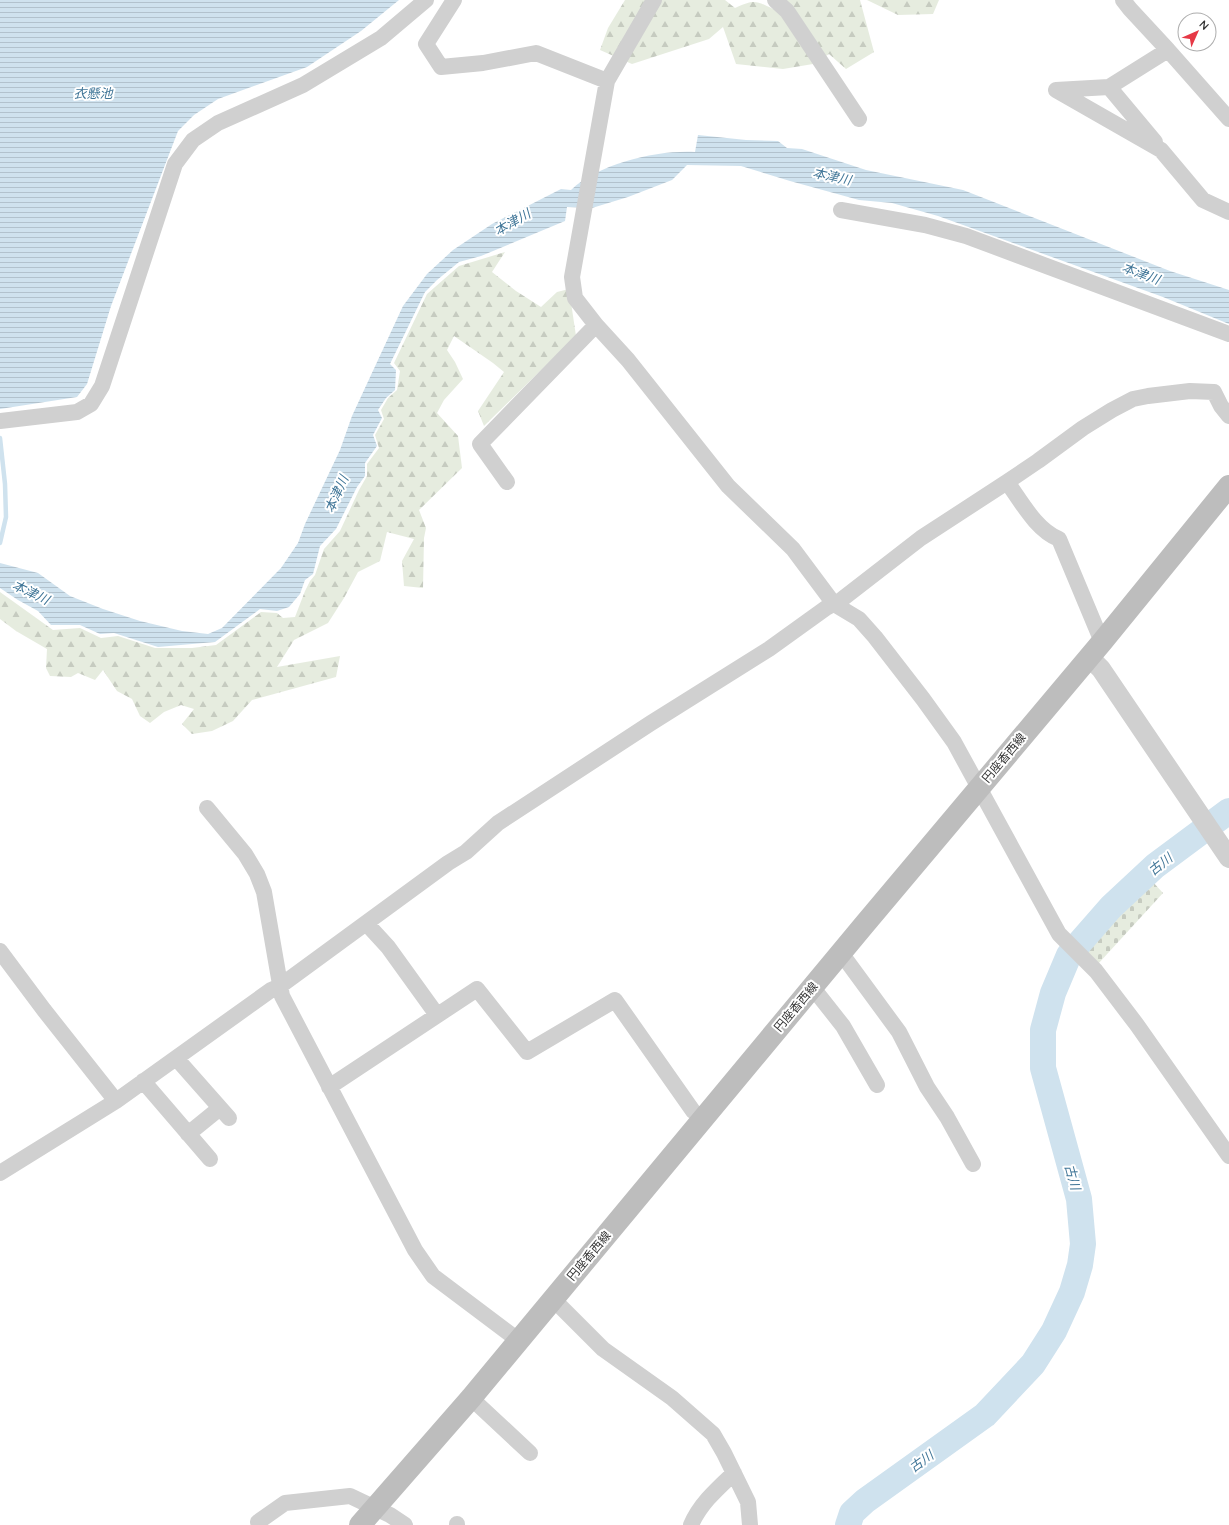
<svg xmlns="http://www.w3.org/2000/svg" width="1229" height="1525" font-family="Quicksand,'Noto Sans JP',sans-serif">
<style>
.forest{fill:url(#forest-firs)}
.cemetery{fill:url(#cemetery-stones)}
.water{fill:url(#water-rules)}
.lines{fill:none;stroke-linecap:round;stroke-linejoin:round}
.stream{stroke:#cfe2ee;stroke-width:4.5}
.river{stroke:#cfe2ee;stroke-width:26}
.minor{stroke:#d0d0d0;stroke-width:16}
.tertiary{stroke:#d0d0d0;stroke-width:20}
.secondary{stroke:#bdbdbd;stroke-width:22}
.labels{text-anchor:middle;stroke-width:4;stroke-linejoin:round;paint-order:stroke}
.street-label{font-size:12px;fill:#333;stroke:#fff}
.water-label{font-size:13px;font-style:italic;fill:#3f7597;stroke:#fff}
</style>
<defs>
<pattern id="forest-firs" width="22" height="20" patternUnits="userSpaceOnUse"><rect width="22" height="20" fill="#e6ecdf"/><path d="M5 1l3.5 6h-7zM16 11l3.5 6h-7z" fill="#c6cbc0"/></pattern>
<pattern id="cemetery-stones" width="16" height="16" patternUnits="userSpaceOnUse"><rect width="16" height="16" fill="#e6ecdf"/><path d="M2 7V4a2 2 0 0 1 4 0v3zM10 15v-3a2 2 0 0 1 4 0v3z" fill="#c6cbc0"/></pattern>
<pattern id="water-rules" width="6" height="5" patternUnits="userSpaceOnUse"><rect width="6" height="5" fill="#cfe2ee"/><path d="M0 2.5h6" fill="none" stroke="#b2c2cd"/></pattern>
</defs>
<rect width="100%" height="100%" fill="#fff"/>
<path class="forest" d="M625,0H725L735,8C754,0 755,0 773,9L787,0H860L874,52L846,69L829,54L813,64L783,69L736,64L723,27L709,39L632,64L600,50L608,28Z
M867,0H939L933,14L898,15Z
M505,252L492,272L516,291L541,307L557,292L569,289L576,336L484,426L478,411L504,372L493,363L454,336L447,350L455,362L463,379L444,400L437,413L458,436L462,468L419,510L426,528L424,538L423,588L404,586L402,561L414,539L387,532L380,561L358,572L344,598L328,623L294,640L277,667L340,656L336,677L252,700L233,721L212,731L192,734L182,724L194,709L181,705L164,712L150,723L140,716L132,699L117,691L103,670L95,680L78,673L71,677L50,676L46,668L47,649L16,631L0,619V592L53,630L80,628L101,638L118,636L155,648H192L216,645L261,612L277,613L283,618L295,617L305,591L310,581L315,575L324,549L340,531L359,490L367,476V464L379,448L375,435L384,419L381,410L388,398L397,390L400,371L394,363L427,294L459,266Z"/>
<path class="cemetery" d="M1151,880L1163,893L1098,964L1082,947L1139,888Z"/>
<path class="water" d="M0,0H399L361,31L307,67L218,99L194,115L178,131L111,306L87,384L77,397L0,409Z
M698,135L746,140L778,141L787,148L802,149L866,170L963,190L1170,271L1229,290V324L1163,297L938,216L892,203L859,200L790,181L741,166L687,165L672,180L628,197L592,208L567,207L565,221L481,256L459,262L437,280L425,292L390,364L396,370L395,390L386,398L378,410L382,418L373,435L377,446L365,463V476L357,487L336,529L320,546L313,574L305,580L300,594L289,607L277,611L260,609L215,642L192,644L158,647L114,633L100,634L80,625H51L38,611L18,600L0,588V563L38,573L70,596L103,609L140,621L182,631L208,634L222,628L281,568L298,543L305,524L340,450L352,416L403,306L427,274L453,250L492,224L561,189L571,190C600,163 657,150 695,152Z"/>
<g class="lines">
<path class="stream" d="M0,438L5,484L6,517L0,543"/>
<path class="river" d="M848,1525L852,1513L865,1501L985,1415L1033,1364L1054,1331L1072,1292L1080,1265L1083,1244L1079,1199L1043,1068V1030L1053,993L1069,955L1111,907L1155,866L1229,811"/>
<path class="minor" d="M454,0L426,44L441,67L483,63L536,53L607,81L572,277L575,298L596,325L628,360L728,486L793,549L834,604L859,619L875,637L923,699L954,742L1059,934L1096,971L1137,1025L1229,1156
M775,0L787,11L859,119
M1123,0L1130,9L1168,50L1229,119
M607,81L654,0
M1056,90L1161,150L1203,200L1229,212
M1056,90L1109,87
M1155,142L1109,87L1168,50
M841,210L925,225L966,236L1229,334
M0,421L77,412L91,404L102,386L175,164L193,140L218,123L303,85L381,38L426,0
M507,482L480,444L596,325
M1007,482C1021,501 1036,530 1059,539L1102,642
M207,808L245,854L257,874L264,892L282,996L415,1250L433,1276L518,1340
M366,923L388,947L437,1015
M0,951L44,1010L116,1101
M841,953L899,1032L927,1087L947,1117L973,1164
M813,988L843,1026L877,1085
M176,1058L229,1118
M143,1081L210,1159
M329,1087L477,989L527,1052L615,1000L693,1111L702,1118
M188,1134L220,1108
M0,1173L116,1101L271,990L280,986L448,863L466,852L498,823L651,723L769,649L826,608L841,600L921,538L1007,482L1038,461L1083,428L1112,410L1133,399L1148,396L1190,391L1214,392L1221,406L1229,416
M553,1299L603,1349L672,1398L713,1434L724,1453L748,1502L750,1525
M471,1398L530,1453
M258,1522L285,1503L350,1496L390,1515L405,1525
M457,1525V1524
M691,1525C700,1504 717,1489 734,1473"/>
<path class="tertiary" d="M1089,657L1101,669L1229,858"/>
<path class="secondary" d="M360,1525L471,1398L864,925L1102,642L1229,486"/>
</g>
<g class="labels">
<g class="street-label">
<text transform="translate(1004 758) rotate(-50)" y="4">円座香西線</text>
<text transform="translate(796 1007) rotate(-50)" y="4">円座香西線</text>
<text transform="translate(589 1256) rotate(-50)" y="4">円座香西線</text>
</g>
<g class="water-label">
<text x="93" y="98">衣懸池</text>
<text transform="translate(832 176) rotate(12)" y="5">本津川</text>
<text transform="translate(512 222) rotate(-30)" y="5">本津川</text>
<text transform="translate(1141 273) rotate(20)" y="5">本津川</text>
<text transform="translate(336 494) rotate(-66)" y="5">本津川</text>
<text transform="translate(31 592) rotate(25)" y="5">本津川</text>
<text transform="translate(1160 864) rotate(-39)" y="5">古川</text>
<text transform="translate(1073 1177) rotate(75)" y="5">古川</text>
<text transform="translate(921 1461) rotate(-36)" y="5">古川</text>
</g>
</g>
<g transform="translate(1197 32) rotate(45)"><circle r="19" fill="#ffffff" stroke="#adadad"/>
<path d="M0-3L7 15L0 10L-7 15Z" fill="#e63946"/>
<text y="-6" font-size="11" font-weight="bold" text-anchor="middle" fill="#333333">N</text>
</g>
</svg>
